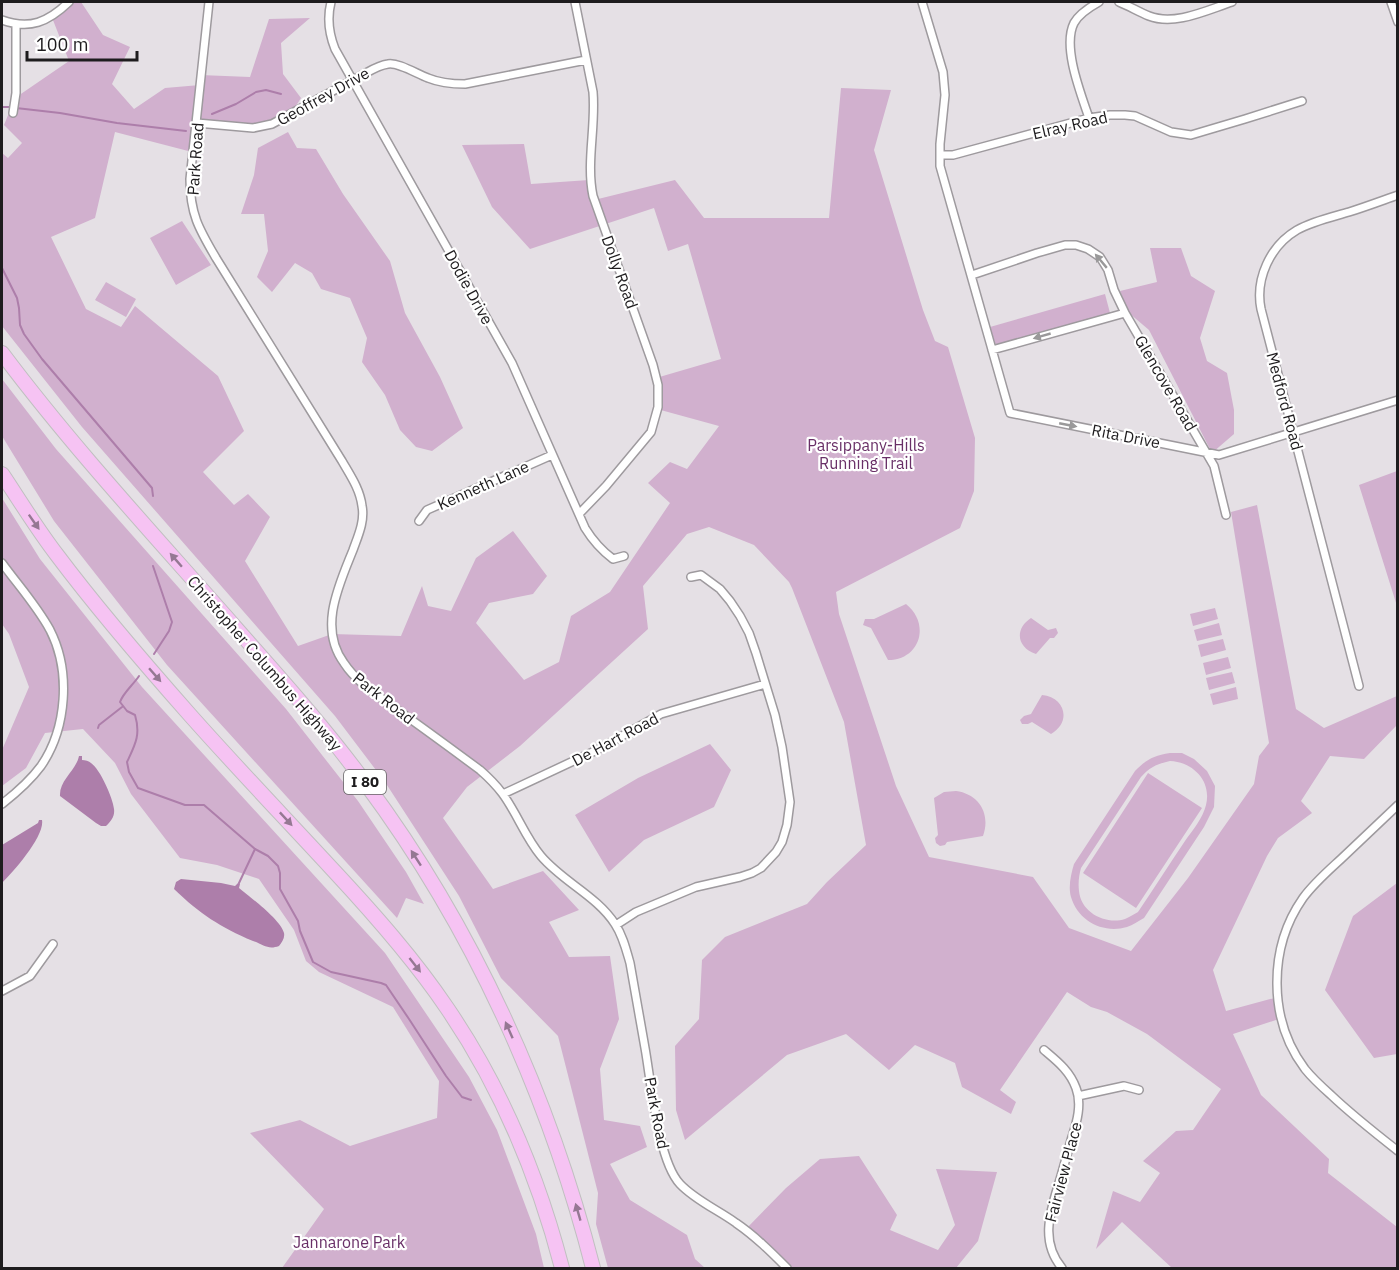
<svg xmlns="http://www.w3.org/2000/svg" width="1399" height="1270" font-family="'IBM Plex Sans',sans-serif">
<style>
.green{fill:#d1b0ce;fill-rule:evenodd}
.water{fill:#ad7eaa}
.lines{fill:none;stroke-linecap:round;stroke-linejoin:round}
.stream{stroke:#ad7eaa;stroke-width:2}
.minor-casing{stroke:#9e9a9e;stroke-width:10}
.motorway-casing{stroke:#c0bfc0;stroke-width:16}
.minor{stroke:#fff;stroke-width:7}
.motorway{stroke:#f6c3f3;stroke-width:14}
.oneway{fill:#9a999a}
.oneway2{fill:#957893}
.labels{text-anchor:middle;stroke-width:4.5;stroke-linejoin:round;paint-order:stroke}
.shield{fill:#fff;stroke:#626062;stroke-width:1.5}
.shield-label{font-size:15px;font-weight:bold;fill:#1e1c1e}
.street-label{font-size:16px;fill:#1e1c1e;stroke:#fff}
.park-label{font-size:16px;fill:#692f67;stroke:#fff}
</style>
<rect width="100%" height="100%" fill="#e5e0e5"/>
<path class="green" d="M65,2H81L103,35L130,47L112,84L134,109L165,88L200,85V75L250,77L269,19L310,18L281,43L283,74L301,98L290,115L252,128L197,122L192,152L115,132L95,218L51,237L86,309L121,327L135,306L218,376L244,431L203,472L234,505L248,494L270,517L245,561L298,646L332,634L401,636L422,586L428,606L451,611L476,558L513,531L547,576L533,594L489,603L476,623L524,680L559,662L571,616L610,592L670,503L648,483L670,462L687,469L719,426L657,409L656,378L721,359L688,244L668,251L654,208L530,249L492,207L462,145L524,144L531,184L589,180L594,200L675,180L704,218H829L841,88L891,90L874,150L923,310L935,341L948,347L975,438L974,491L960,528L836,592L839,614L896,786L929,857L1033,877L1069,928L1131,951L1188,878L1254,784L1259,756L1269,743L1231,512L1257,505L1296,709L1324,728L1397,696V725L1364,759L1330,756L1301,801L1312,813L1278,838L1267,856L1213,970L1226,1011L1278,997L1282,1018L1233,1034L1261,1095L1329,1159L1328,1173L1397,1227V1268H1172L1122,1222L1096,1249L1113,1191L1140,1202L1160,1173L1143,1161L1176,1131L1193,1130L1221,1089L1147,1034L1107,1012L1091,1007L1067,992L1000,1090L1016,1102L1011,1114L962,1087L955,1063L915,1045L889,1070L846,1034L787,1055L685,1140L676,1110L675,1046L699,1019L702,960L725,937L807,904L827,882L866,845L844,722L792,588L789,582L754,545L709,527L687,534L643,586L648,629L520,746L467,787L443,818L493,889L543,871L579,910L549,922L569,957L610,956L619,1019L600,1069L604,1120L640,1126L647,1147L610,1164L630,1200L687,1235L695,1259L705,1268H608L596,1224L598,1193L558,1036L501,978L459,896L385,782L335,716L82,427L2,326V153L8,158L22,143L4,125L15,98L69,61L51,15Z
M288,132L297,148L316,149L343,194L390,261L405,313L440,377L463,428L432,451L416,447L400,430L385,395L362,362L367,338L350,298L321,289L312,273L295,263L272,292L257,277L268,251L264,214H241L254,175L258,148Z
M182,221L211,265L176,285L150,238Z
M1150,248H1181L1191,276L1215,291L1200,338L1207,361L1227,373L1234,410V434L1212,453L1149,330L1129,313L1120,291L1157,282Z
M106,282L136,299L126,317L95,300Z
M1105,294L1110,313L996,346L990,327Z
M2,379L56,449L286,709L358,801L406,872L424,904L406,898L397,918L167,665L54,521L2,436Z
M1397,471H1398L1397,606L1359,485Z
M2,498L40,559L142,687L385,953L469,1077L497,1130L536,1234L544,1268H282L324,1209L250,1133L300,1120L350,1146L437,1118L439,1081L393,1007L319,972L306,961L294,930L259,879L217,865L180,858L131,794L115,763L83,729L45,733L26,768L2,786V750L29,687L9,634L2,624Z
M906,604C931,624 920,660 888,660L871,628L863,625L865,619H874Z
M1215,608L1218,619L1193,626L1190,614Z
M1031,618L1048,630L1056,628L1058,633L1054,638H1050L1036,654C1017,648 1014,629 1031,618Z
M1219,623L1222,635L1197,641L1194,630Z
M1223,639L1226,650L1201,657L1198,645Z
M1228,657L1231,668L1206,675L1203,663Z
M1232,672L1235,683L1209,690L1206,678Z
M1236,687L1238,699L1213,705L1210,694Z
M1042,695C1065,697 1072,722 1051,734L1032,722L1028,724H1022L1020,720L1024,716L1031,714Z
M710,744L731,770L714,807L644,840L609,872L575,815L638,778Z
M1170,753H1182L1194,759L1207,771L1215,786L1214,807L1204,827L1144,918C1138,921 1133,925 1127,927C1103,934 1078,921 1071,897C1068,887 1071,874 1074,864L1135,771C1147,759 1153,756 1170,753ZM1170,761C1193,762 1212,781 1206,805C1203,818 1192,831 1185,841C1169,865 1154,888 1138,912C1134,914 1130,917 1125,919C1106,925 1081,913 1079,891C1078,883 1079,875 1081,868L1141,777C1150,767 1157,764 1170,761Z
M1148,773L1202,808L1136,908L1083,873Z
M956,791C979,794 991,814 983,836L947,842L945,845L940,846L936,843L935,838L938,835L934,798L944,792Z
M1397,883V1054L1374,1058L1325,990L1353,916Z
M859,1156L897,1215L890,1230L938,1250L955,1225L936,1169L997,1172L978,1241L956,1268H782L746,1229L786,1188L820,1159Z"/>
<path class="water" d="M79,756H82V760C85,760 89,761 91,763C100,769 113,798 114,809C115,816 111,821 106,826H101L96,823L60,796C59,780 76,771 79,756Z
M39,820H42C45,836 14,871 2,883V845L38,823Z
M181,879L221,883L235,886L238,883L240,884L239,888C250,897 281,920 284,933C285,938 282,942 279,946C268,950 264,945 253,941C220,927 200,914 174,889L176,882Z"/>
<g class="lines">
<path class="stream" d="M2,107H11
M16,108L60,113L117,123L186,131
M212,114L236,104L256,92L266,90L281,94
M2,268L17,298L19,308L20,325L24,334L42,359L152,488L153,496
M153,566L172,622L169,631L154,654
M139,676C133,685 123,693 120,702L127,711L135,715C141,735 135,745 127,762L129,772L138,788L185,805H204L255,849L268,856L278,866L280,873V889L298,921L300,931L313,962L331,972L381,983L386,985L409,1019L446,1076L462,1097L471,1100
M98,728L99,725L122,707
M239,883L255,849"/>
<g class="minor-casing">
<path id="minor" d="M209,2L190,179C190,214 199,229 216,258L342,461C350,475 360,489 362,506C365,521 358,536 353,550C339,585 318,628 344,663C357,683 380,697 399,711C426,730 453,750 480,770C488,777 496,785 502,793C517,813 525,837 541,856C563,882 597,896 615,924C623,936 626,949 630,963C635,991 640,1020 645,1048C651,1081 658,1161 680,1184C695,1200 718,1210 736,1223C755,1236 771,1252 787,1268
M331,2C327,18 329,34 335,49L512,363L585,528C593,541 601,550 613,559L624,556
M575,2L593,92C596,127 586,162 593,196L653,365L658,385V407L651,432L606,486L579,514
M922,2L943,72L945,95L940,144V166L1010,413L1219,455L1398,400
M1119,2C1129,6 1139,12 1149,16C1175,26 1207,10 1232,2
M1391,2L1398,22
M2,20C30,30 48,22 69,2
M13,113L16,93V25
M1089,118C1081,94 1062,47 1074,23C1079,14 1090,7 1099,2
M197,123L253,128L272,124L366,73C373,69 380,65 388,64C398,62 417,74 428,78C440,83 452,84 465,84L586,60
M940,155H953L1089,118L1110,115H1125L1135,116L1171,132L1191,135L1245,119L1302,101
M972,275L1037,253L1065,245H1076L1088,249L1100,257L1108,270L1114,290L1125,313L1214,466L1226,515
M992,350L1125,313
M419,521L427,510L552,455
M2,563C18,585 37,606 50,630C71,671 67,728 41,766C30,781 16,793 2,804
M1359,686L1261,309C1255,279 1270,246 1297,230C1313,221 1332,217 1349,212C1365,207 1381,201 1398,195
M503,794L597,750L661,714L765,684
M1398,805C1379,823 1360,841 1341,859C1328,871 1314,883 1303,898C1268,948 1268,1020 1305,1069C1313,1079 1322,1087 1331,1095C1352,1115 1375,1133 1398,1151
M616,925L636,912L696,887L740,877L752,873L761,868L776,852L782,842L787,825L790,802L782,747L775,715L756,653L749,633L740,616L730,601L720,589L701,575L691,577
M2,991L30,976L53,944
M1044,1050C1057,1061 1070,1071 1076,1088C1082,1104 1077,1122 1072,1137C1067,1154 1063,1170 1058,1186C1049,1215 1041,1243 1062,1268
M1078,1096L1124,1086L1139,1090"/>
</g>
<g class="motorway-casing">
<path id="motorway" d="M2,353C74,449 156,537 235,627C280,678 326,729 366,784C473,928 549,1096 593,1268
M2,474C20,501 37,529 57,555C99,611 144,663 190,715C237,768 286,819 334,871C374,914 414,959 447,1008C501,1087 538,1176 562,1268"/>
</g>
<use href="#minor" class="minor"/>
<use href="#motorway" class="motorway"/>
</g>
<defs><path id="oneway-solid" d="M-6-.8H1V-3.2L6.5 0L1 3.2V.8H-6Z" transform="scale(1.5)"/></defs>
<g class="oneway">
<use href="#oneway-solid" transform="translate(1101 261) rotate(-130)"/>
<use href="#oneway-solid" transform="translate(1042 336) rotate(164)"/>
<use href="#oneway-solid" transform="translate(1068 425) rotate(11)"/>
</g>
<g class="oneway2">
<use href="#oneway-solid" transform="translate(34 522) rotate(55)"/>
<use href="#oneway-solid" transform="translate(176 560) rotate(-131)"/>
<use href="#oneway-solid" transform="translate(155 675) rotate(49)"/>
<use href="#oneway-solid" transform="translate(286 819) rotate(47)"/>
<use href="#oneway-solid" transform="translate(416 858) rotate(-123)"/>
<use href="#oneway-solid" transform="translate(415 965) rotate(52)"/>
<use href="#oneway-solid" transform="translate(509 1030) rotate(-114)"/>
<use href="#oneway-solid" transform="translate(578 1212) rotate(-106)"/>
</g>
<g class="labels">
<rect class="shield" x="344" y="770" width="42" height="24" rx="4.5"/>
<g class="shield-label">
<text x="365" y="787">I 80</text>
</g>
<g class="street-label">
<text transform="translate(323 96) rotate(-29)" y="6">Geoffrey Drive</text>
<text transform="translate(1070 125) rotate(-13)" y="6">Elray Road</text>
<text transform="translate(195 159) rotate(-86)" y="6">Park Road</text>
<text transform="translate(620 272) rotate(70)" y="6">Dolly Road</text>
<text transform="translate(469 287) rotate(61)" y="6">Dodie Drive</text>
<text transform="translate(1166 383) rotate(60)" y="6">Glencove Road</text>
<text transform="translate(1285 401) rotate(75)" y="6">Medford Road</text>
<text transform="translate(1126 436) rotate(11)" y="6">Rita Drive</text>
<text transform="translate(483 485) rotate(-24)" y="6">Kenneth Lane</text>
<text transform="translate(265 663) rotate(49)" y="6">Christopher Columbus Highway</text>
<text transform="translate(384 698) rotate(38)" y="6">Park Road</text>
<text transform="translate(615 739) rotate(-28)" y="6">De Hart Road</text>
<text transform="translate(657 1113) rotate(79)" y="6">Park Road</text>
<text transform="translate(1063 1172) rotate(-75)" y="6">Fairview Place</text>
</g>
<g class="park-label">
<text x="866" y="451">Parsippany-Hills<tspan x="866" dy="18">Running Trail</tspan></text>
<text x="349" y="1248">Jannarone Park</text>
</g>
</g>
<rect width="1399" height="1270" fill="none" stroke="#1e1c1e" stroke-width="6"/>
<path d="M27 51v9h110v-9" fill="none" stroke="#1e1c1e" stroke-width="3"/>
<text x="36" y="51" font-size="18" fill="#1e1c1e" stroke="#ffffff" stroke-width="4.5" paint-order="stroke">100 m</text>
</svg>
